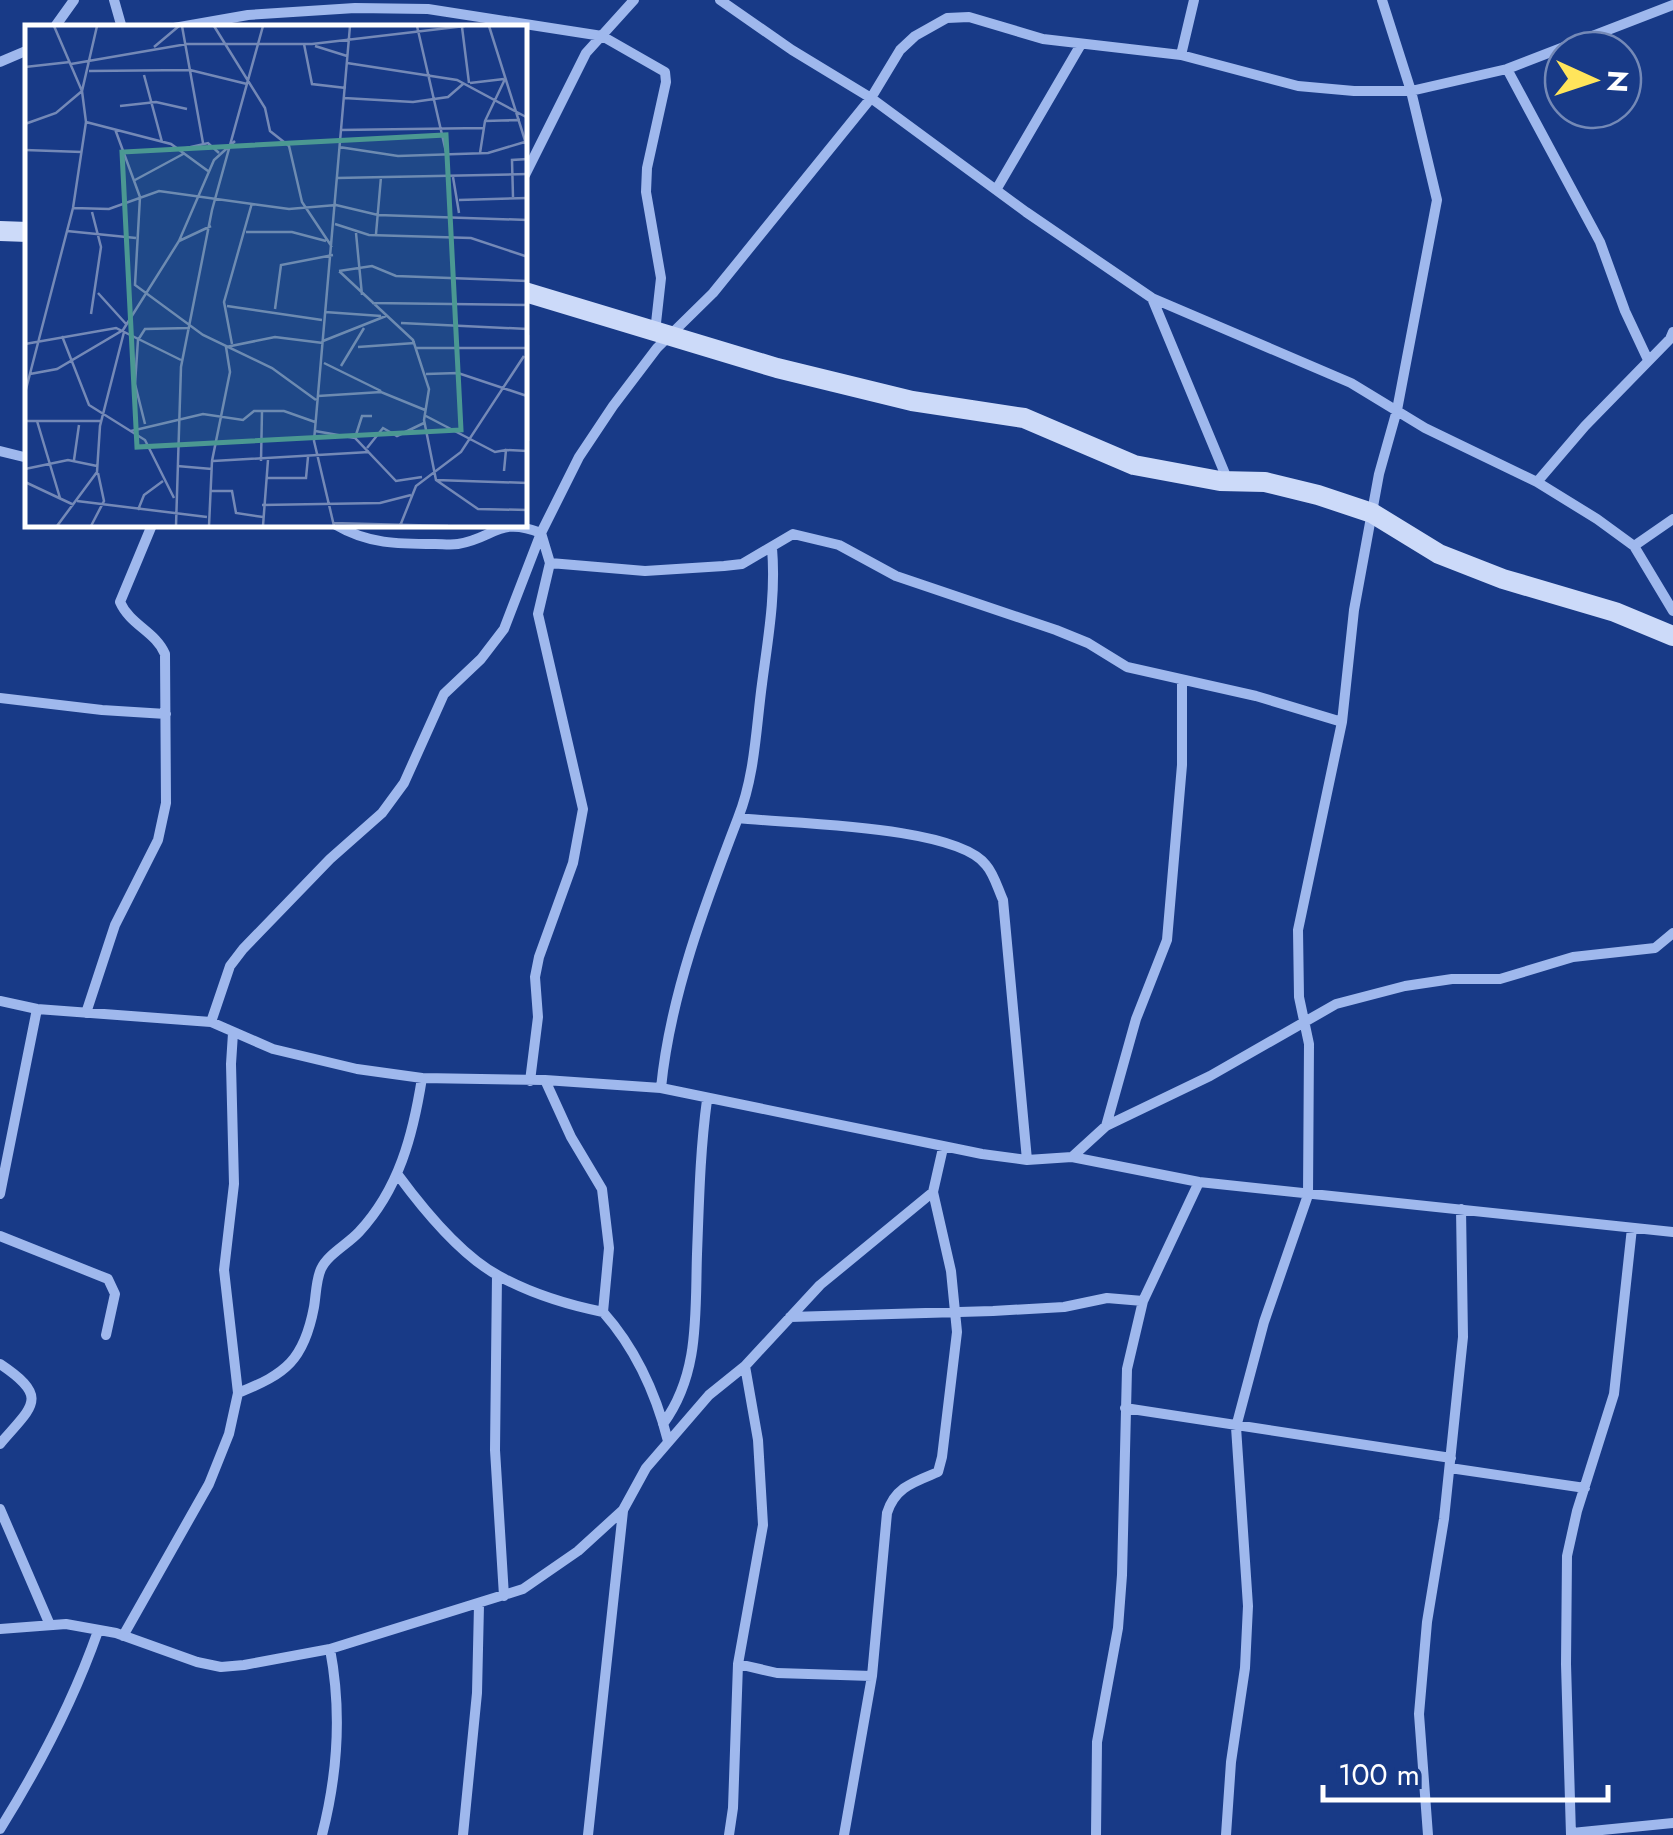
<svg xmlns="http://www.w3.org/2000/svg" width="1673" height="1835" font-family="Jost,sans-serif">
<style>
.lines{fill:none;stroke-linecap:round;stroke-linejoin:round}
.street{stroke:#9fb8ed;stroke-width:10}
.secondary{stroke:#ccdaf9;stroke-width:20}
.inset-road{fill:none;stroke:#7489b7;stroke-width:2.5}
.view{fill:#4b9892;fill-opacity:0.15;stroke:#4b9892;stroke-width:5}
.inset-edge{fill:none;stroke:#fff;stroke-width:5}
</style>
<rect width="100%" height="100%" fill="#183a87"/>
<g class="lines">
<path class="street" d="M114,0L122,28
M720,0L792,50L871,98L1026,212L1152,298L1351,383L1425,428L1537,482L1597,519L1634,546L1673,611
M54,28L74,0
M174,28L248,15L355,8L428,9L602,36L665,72L666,82L647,168L646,192L661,278L655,332
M1181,55L1194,0
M0,62L28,50
M1507,69L1600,242L1625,311L1648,360
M525,175L586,53L634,0
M996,190L1080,46
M1152,298L1228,481
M0,451L28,458
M1537,482L1585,426L1670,339L1673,332
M336,525C368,544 398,544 435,544C442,544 451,545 458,544C495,538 498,516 541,533L550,563L538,614L583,809L573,863L539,957L535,977L538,1017L530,1081
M1634,546L1673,519
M550,563L645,571L724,566L742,564L793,534L839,545L896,576L1056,630L1088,643L1127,667L1256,696L1342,722
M0,698L102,710L166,714
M738,818C789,824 956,825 986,865C994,874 998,889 1003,900L1027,1160
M0,1001L37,1009L211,1022L273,1049L357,1069L422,1078L545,1080L661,1088L982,1154L1027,1160L1072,1157L1199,1182L1673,1232
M86,1013L115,925L158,840L166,803L165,654C156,632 130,625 120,602L152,525
M211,1022L230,966L243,949L330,859L382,813L404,783L444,694L481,659L504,629L541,533L579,457L613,406L657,348L713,293L871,98L900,50L915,36L947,18L969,17L1043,39L1181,55L1298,86L1354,91H1411L1507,69L1673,5
M545,1080L571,1137L602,1189L609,1248L603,1312C636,1349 656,1394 668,1441
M661,1088C670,996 705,904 738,818C755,776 756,728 762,684C768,638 776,595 772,548
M1106,1126L1136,1019L1167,940L1182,765V680
M1072,1157L1106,1126L1210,1076L1336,1004L1405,986L1452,979H1500L1573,957L1655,948L1673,933
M398,1175C423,1209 462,1256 499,1276C530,1293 568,1305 603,1312
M0,1194L37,1009
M0,1236L108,1279L115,1294L106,1335
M497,1275L495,1450L504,1596
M790,1317L993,1311L1064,1307L1107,1298L1143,1301
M0,1364C51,1398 32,1406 0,1444
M238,1393C286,1374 304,1360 314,1307C316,1295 316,1280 321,1269C328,1254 348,1244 359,1232C399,1189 413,1135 422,1078
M1125,1408L1451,1458
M663,1424C700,1374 695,1314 697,1254C699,1202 700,1151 707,1100
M1450,1468L1585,1488
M0,1509L50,1625
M0,1629L66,1624L116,1633L197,1662L221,1667L244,1665L330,1649L523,1589L578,1551L623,1510L646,1468L709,1395L745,1366L820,1285L933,1192
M123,1636L209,1484L229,1434L238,1393L224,1270L234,1184L231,1064L233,1033
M738,1664L777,1673L872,1676
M0,1829C40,1765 73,1702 98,1631
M1572,1833L1673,1823
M322,1835C338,1773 342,1712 330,1649
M463,1835L477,1693L479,1605
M588,1835L623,1511
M729,1835L733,1808L738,1664L763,1525L758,1440L745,1366
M844,1835L872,1676L887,1513C895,1487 914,1482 938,1472L942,1457L957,1332L951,1271L933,1192L943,1148
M1096,1835L1097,1742L1118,1628L1122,1575L1127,1369L1143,1301L1199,1182
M1226,1835L1231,1762L1245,1668L1248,1606L1236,1427L1264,1322L1308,1195L1309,1044L1299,997L1298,930L1342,722L1354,610L1379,474L1397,410L1437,200L1411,91L1382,0
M1428,1835L1419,1714L1427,1622L1444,1519L1463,1337L1461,1209
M1571,1835L1566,1664L1567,1556L1577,1511L1614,1394L1632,1228"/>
<path class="secondary" d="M0,231L28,232
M525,292L777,368L912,401L1024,418L1134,465L1220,481L1265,482L1318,495L1372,513L1439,554L1503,579L1615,612L1673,636"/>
</g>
<g transform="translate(25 25)">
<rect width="502" height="502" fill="#183a87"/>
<path class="inset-road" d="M157,1L178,118M189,1L240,83L245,106L264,121L277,177L307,222M392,1L421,127M464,1L503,125M437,2L444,58M279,19L287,59L321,63M290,21L322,31M129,22L154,1M322,38L432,55L503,93M46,39L162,19H287L440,1M0,42L45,37M64,46L165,45L222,59M119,50L137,117M445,58L479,54M319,73L388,77L423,72L438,59M95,81L131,77L162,84M460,96L495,95M61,97L146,119L183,146M0,99L31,88L57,66L72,1M90,104L115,172L110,260L178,310L247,343L291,375M315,105L458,103M314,122L373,131L463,128L503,116M157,124L183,118L194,128M0,125L57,127M455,128L460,96L480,54M428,152L434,188M312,153L503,149M110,155L160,128M488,172L487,135L503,134M434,175L503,173M48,183L84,184L134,166L264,184L311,180L353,190L503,195M310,199L344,210L446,213L503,232M42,206L111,213M221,207H267L301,216M331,208L337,270M351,209L356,152M154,216L186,201M314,246L388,315L404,364L399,395L411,455L453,484L503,485M314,246L347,241L371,251L503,256M73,268L102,300M347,278L503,280M202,281L297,295M250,284L256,240L308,230M300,287L356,291M66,289L76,222L67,187M376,298L503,304M503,310V416M37,311L64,380L120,415L149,473M298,316L361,291M0,319L91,303L156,335M207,319L199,277L227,178M333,322L390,318M391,323H500M299,338L356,366M316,341L339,303M5,349L32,344L98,305L154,216L189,135L210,116M401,349L433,348L502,371M0,368L48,183L61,97L57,66L29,1M293,371L356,367L400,385M399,390L470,427L481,425M0,396H76M12,396L35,473M120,399L110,359L113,315L120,304L165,303M106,406L178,389L218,395L229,386H259L290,397M290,406L330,413L371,456L397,452M330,413L337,391H347M342,423L358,403L372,411L399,398M49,435L54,400M188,436L344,427M236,436L237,386M152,441L187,444M0,444L43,435L72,441M479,446L481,425L503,426M241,453H281L283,432M411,455L503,458M0,457L49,480M186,466H207L211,488L238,492M52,476L182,492M237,480L355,478L386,470M113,485L119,470L138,456M308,498L423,501M32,501L72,447L75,401L99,307M66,501L79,476L73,448M151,501L156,342L187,185L238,1M184,501L187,436L205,347L201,322L250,312L298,318M238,501L243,435M309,501L289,416L325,1M375,501L391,461L436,427L499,331"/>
<path class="view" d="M421,110L436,405L112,422L97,127Z"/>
<rect width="502" height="502" class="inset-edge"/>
</g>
<g transform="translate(1593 80) rotate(93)"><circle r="48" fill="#183a87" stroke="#7489b7" stroke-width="2.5"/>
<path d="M0-8L18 38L0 25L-18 38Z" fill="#ffe55b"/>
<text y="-15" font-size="28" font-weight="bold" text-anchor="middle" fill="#ffffff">N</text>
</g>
<path d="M1323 1785v15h285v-15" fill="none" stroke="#ffffff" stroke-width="5"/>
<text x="1338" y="1785" font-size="30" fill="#ffffff" stroke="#183a87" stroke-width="8" paint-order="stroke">100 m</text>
</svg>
